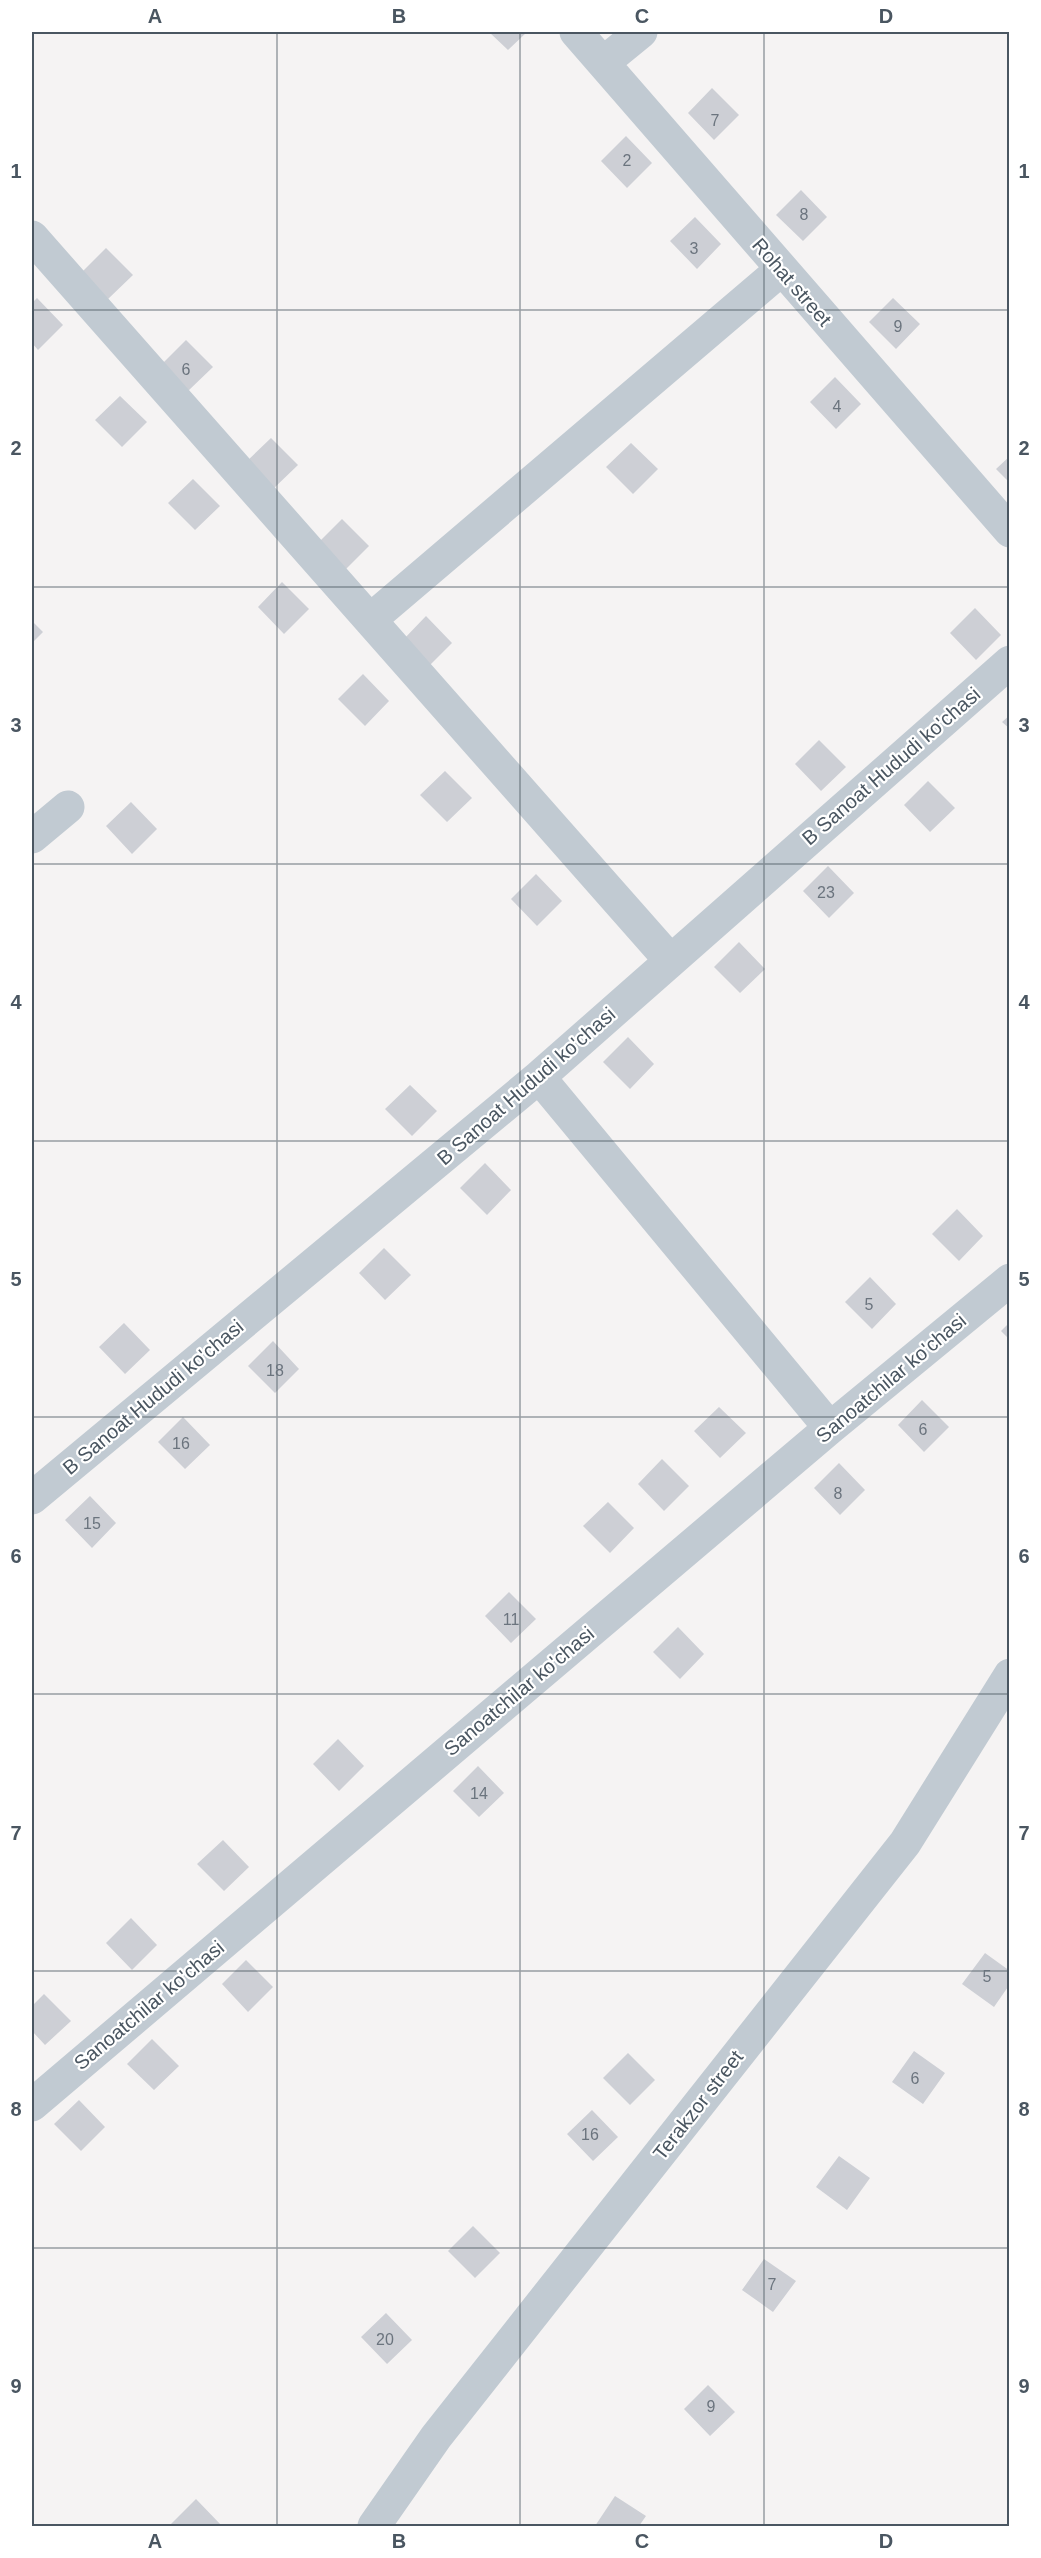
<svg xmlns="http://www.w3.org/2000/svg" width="1041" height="2558" font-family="Helvetica,sans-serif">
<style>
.building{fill:#cdcfd5}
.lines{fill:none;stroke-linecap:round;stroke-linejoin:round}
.minor{stroke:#c1cad2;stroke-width:33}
.grid{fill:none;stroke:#4a5661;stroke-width:1.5;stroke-opacity:0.55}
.labels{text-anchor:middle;stroke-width:4.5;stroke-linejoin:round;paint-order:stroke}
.number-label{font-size:16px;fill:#6b747e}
.street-label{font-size:20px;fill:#4a5661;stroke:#fff}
.neatline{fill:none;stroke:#4a5661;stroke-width:2}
.grid-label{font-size:20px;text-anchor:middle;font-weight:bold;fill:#4a5661}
</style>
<rect width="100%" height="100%" fill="#f5f3f3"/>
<path class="building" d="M489,32H527L508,50Z
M712,88L739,115L714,140L688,113Z
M626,136L652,163L627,188L601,161Z
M801,190L827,217L803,241L776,215Z
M695,217L721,244L697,269L670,241Z
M106,248L133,275L108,299L82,272Z
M37,298L63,325L38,350L32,343V303Z
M893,298L920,324L896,349L869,322Z
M186,340L213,367L188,391L161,365Z
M835,377L861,404L836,429L810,402Z
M120,396L147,422L122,447L95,420Z
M271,438L298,465L273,489L246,462Z
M631,443L658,469L633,494L606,467Z
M1010,456V483L996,469Z
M193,479L220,506L195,530L168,503Z
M342,519L369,546L344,571L317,544Z
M282,582L309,609L284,634L258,607Z
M975,608L1001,635L976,660L950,633Z
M426,616L452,643L428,667L402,641Z
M32,621L43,632L32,643Z
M363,674L389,701L365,726L338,699Z
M1010,715V729L1002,722Z
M819,740L846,767L821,791L795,764Z
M445,771L472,798L447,822L420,795Z
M928,781L955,808L930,832L904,805Z
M131,802L157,829L132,854L106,826Z
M828,866L854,893L829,918L803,891Z
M536,874L562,901L537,926L511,899Z
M739,942L765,969L740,993L714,967Z
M628,1037L654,1064L630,1089L603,1062Z
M410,1085L437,1111L412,1136L385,1109Z
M485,1163L511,1190L487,1215L460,1188Z
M957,1209L983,1236L959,1261L932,1234Z
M384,1248L411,1275L385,1300L359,1273Z
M870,1277L896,1304L872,1329L845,1302Z
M1010,1322V1340L1001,1331Z
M124,1323L150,1350L125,1374L99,1347Z
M273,1341L299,1369L275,1393L248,1366Z
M922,1400L949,1427L924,1452L898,1425Z
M719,1407L746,1433L720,1458L694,1431Z
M183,1417L210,1445L185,1469L158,1442Z
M662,1459L689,1486L664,1511L638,1484Z
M839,1463L865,1490L840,1515L814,1488Z
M90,1496L116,1523L92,1548L65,1520Z
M608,1502L634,1528L610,1553L583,1526Z
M509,1592L536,1619L511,1643L485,1616Z
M678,1627L704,1654L680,1679L653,1652Z
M338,1739L364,1766L339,1791L313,1764Z
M478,1766L504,1793L479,1817L453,1791Z
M223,1840L249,1867L224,1891L197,1864Z
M131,1918L157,1945L132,1970L106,1943Z
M985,1953L1010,1971V1984L994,2007L962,1984Z
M246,1960L273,1987L248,2012L222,1984Z
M44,1994L71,2021L45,2045L32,2031V2006Z
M152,2039L179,2066L154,2090L127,2064Z
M914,2051L945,2073L923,2104L892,2082Z
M628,2053L655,2080L630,2105L603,2078Z
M79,2100L105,2127L81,2151L54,2124Z
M592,2110L618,2137L593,2161L567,2134Z
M839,2156L870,2178L847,2210L816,2187Z
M473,2226L500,2253L475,2278L448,2251Z
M764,2259L796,2281L773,2312L742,2290Z
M386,2313L412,2340L387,2364L361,2337Z
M708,2385L735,2412L710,2436L684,2409Z
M615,2496L646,2516L639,2526H595Z
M196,2499L222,2526H174L171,2524Z"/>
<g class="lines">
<path class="minor" d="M576,32L1010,531
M603,63L641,32
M32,237L670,960
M370,620L782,269
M32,837L68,807
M539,1077L830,1428
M32,1498L539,1077L1010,662
M32,2105L830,1428L1010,1280
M374,2526L436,2437L905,1843L1010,1675"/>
</g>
<path class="grid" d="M277,32V2526M520,32V2526M764,32V2526M32,310H1010M32,587H1010M32,864H1010M32,1141H1010M32,1417H1010M32,1694H1010M32,1971H1010M32,2248H1010"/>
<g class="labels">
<g class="number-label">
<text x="715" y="126">7</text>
<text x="627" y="166">2</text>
<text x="804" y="220">8</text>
<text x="694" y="254">3</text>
<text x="898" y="332">9</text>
<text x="186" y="375">6</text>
<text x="837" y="412">4</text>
<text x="826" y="898">23</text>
<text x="869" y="1310">5</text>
<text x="275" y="1376">18</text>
<text x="923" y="1435">6</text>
<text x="181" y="1449">16</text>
<text x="838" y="1499">8</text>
<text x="92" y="1529">15</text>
<text x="511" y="1625">11</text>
<text x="479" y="1799">14</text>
<text x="987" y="1982">5</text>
<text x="915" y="2084">6</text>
<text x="590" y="2140">16</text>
<text x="772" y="2290">7</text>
<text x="385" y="2345">20</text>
<text x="711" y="2412">9</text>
</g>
<g class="street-label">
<text transform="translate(792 282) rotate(49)" y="7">Rohat street</text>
<text transform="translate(891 766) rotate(-41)" y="7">B Sanoat Hududi ko'chasi</text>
<text transform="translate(526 1086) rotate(-41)" y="7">B Sanoat Hududi ko'chasi</text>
<text transform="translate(891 1378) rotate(-40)" y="7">Sanoatchilar ko'chasi</text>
<text transform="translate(153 1397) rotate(-40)" y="7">B Sanoat Hududi ko'chasi</text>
<text transform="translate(519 1691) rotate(-40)" y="7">Sanoatchilar ko'chasi</text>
<text transform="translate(149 2005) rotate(-40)" y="7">Sanoatchilar ko'chasi</text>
<text transform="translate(698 2105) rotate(-52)" y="7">Terakzor street</text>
</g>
</g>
<rect width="1041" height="2558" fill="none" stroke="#ffffff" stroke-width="66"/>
<rect x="33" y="33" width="975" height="2492" class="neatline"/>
<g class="grid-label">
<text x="155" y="23">A</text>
<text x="399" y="23">B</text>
<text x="642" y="23">C</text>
<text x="886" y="23">D</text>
<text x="16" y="178">1</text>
<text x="1024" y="178">1</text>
<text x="16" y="455">2</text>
<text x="1024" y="455">2</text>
<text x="16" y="732">3</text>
<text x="1024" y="732">3</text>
<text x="16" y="1009">4</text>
<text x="1024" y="1009">4</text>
<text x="16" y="1286">5</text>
<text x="1024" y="1286">5</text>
<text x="16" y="1563">6</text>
<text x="1024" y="1563">6</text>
<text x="16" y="1840">7</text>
<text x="1024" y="1840">7</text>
<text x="16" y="2116">8</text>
<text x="1024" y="2116">8</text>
<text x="16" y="2393">9</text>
<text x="1024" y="2393">9</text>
<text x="155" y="2548">A</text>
<text x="399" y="2548">B</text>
<text x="642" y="2548">C</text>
<text x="886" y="2548">D</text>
</g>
</svg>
